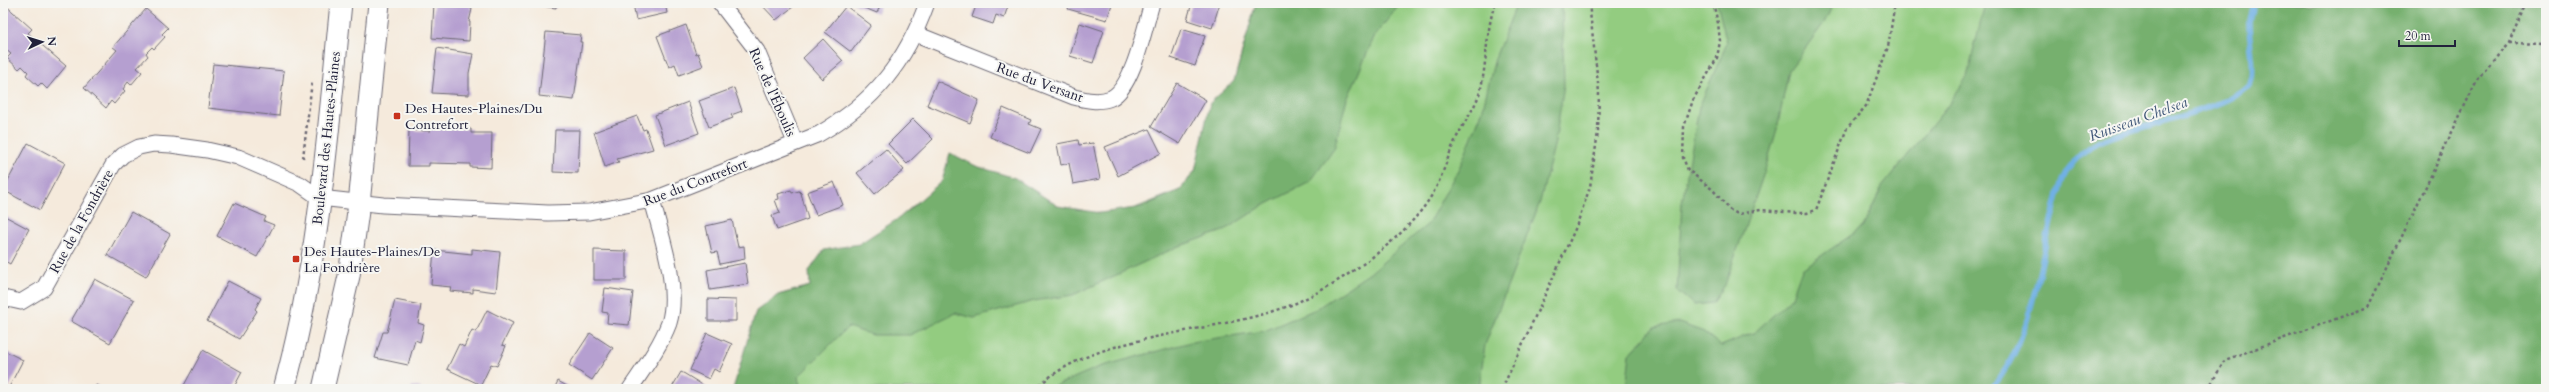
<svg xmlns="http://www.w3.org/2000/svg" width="2549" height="392" font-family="Cardo,serif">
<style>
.green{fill:#93cc80;stroke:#5a775e}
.forest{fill:#76b06e;stroke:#4c6954}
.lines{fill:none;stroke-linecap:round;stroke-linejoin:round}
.stream{stroke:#70b0e4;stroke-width:5.5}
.building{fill:#b59fd0}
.street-casing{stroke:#6c6873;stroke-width:17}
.secondary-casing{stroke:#6c6873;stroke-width:23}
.path{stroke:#6c6873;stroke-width:2.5;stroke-dasharray:3 3;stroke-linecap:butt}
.street{stroke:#fff;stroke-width:15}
.secondary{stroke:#fff;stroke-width:21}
.poi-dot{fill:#c8321e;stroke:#f6f6f2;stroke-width:1.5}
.labels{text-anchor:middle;stroke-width:4;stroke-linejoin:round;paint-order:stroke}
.street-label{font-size:14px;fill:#22223b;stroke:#f6f6f2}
.poi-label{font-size:14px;fill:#22223b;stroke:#f6f6f2;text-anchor:start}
.water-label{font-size:15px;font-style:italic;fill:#3d5476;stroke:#f6f6f2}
</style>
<rect width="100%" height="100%" fill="#f6f6f2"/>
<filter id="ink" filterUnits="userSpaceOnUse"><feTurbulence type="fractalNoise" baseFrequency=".025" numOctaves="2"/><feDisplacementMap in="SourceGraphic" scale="8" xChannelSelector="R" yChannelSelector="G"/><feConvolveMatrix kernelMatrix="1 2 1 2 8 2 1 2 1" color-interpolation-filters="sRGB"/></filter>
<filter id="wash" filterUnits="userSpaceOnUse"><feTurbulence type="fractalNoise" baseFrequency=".012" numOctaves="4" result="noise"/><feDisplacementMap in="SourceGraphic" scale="16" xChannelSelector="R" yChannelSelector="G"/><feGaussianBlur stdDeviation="0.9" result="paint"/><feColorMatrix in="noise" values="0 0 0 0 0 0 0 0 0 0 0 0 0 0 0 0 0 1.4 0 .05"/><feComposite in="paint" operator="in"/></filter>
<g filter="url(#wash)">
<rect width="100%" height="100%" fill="#f5eadc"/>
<path class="green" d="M1256,3H2253L1991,389H748L778,295L1064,215L1120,214L1180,190L1195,171L1234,81Z"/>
<path class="forest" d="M1256,3H1401L1375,35L1346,102L1334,149L1310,182L1261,207L1223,231L1177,247L1073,295L1034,301L974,318L955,313L910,335H872L848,327L798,377L801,389H733L756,311L778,295L810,286L809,271L824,250L859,244L899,218L942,181L950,153L976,166L1015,178L1058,206L1100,213L1142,207L1180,190L1195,171L1210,103L1234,81Z
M1517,3H1562L1564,85L1555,142L1540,202L1485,345L1479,389H1048L1099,367L1191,342L1264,331L1316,309L1370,273L1428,224L1460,166L1482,112L1495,58Z
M1717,3H1834L1824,23L1789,70L1777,129L1764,173L1725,285L1713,303L1694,305L1677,291L1682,203L1699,107L1727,43Z
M1985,3H2546V389H1626L1630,354L1654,327L1679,323L1704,332L1721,346L1755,332L1791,299L1802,269L1863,227L1882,187L1946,108L1967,77Z"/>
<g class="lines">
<path class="stream" d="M1991,389C2032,342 2037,272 2053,214C2057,201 2060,179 2069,168C2074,161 2083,152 2090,147C2119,127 2239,110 2251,81C2256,69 2248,36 2249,21C2250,15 2252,9 2253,3"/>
</g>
<g id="blocks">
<path class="building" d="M3,3L32,29L28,33L66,66L47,89L41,83L38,86L26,75L28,72L22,66L19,69L7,58L11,54L3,47Z
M434,3H473L470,8L472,9L469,22H470L469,41L432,38Z
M521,3H556V8Z
M633,3H665L667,13L636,20Z
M760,3H798L776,20Z
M852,3H881L877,13Z
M977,3H1009L1004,18L996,15L993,24L972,17Z
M1070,3H1109L1112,4L1107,20L1068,9Z
M1192,3H1220L1212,28L1187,20Z
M846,6L871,25L851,52L825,32Z
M146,9L168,28L162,34L165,37L154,49L152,47L146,53L148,56L137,68L142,72L131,85L128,82L123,89L125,91L114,104L111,101L106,108L84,88L117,50L113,47Z
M1080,23L1104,31L1093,63L1070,56Z
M686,25L696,54L698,53L703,66L679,75L675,64L669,67L657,36Z
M1181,29L1205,36L1195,66L1171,58Z
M546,32L581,35L580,42H582L574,100L539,96Z
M823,39L843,61L822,79L803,58Z
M437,48L473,54L469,73V95L432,93Z
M213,64L284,71L279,116L208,108Z
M937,81L979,100L970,123L927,105Z
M1177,83L1206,100L1180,144L1151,127Z
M734,88L742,111L731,115L733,118L709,127L699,101Z
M688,102L699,133L666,145L655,115Z
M1003,108L1031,120L1029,124L1041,129L1030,153L990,137Z
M637,116L643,130L646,129L653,149L617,159L619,162L605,167L594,132Z
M913,119L933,139L907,164L888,144Z
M430,128L471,129V133H492L491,168L470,167V164L429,163V166H408L409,130L430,131Z
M1149,129L1161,153L1118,176L1105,147Z
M555,130H580L578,173L553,172Z
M1078,140L1079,145L1093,143L1100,179L1073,184L1069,163L1061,165L1057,144Z
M28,143L65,163L40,210L3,190Z
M886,149L904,170L875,194L857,173Z
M834,182L843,205L816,215L807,192Z
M791,190L792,193L799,191L801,193L808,219L777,230L772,216L780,213L775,200L779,199L778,194Z
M234,203L266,217L264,221L274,225L257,257L217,236Z
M131,212L170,234L146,277L107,255Z
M3,215L29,229L10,264L3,260Z
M732,220L738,247L744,246L745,259L720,264L717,252L712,253L706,226Z
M472,249L500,252L496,292L473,289V293L450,291L451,287L431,285L434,250L472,254Z
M594,250L626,251V280H594Z
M745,263L748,284L710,290L707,270Z
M95,279L134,300L110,343L71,321Z
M228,281L261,298L255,309L257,311L239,339L207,321Z
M605,288L633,292L629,325L607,323L608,313L602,312Z
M708,299L736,300V321H708Z
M395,300L421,305L418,323L424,325L420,342L415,340L408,365L375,358L383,332H387Z
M487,310L513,323L502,345L506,346L497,366L491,364L481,385L447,369L459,344L464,347L472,330L476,332Z
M590,333L613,348L592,380L569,365Z
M707,333L732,344L719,372L714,369L709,379L690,370Z
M3,350L23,360L8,389H3Z
M203,350L242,372L233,389H182Z
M681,372L685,374L709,389H671Z
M558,381L572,389H554Z
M96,385L104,389H94Z
M412,386L421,388V389H411Z"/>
</g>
</g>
<g filter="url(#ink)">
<use href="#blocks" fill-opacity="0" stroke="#6c6873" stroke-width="1"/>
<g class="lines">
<g class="street-casing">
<path id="street" d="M720,3L757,51L795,142
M916,34L1074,97C1086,100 1099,103 1111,98C1133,88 1145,26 1152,3
M3,298L21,302L44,288L113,165L123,155L139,147L154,144L171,145L207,150L238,157L300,184L320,198L383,205L548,213L589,212L652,200L819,134C874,102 906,62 927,3
M630,389C644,368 660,347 669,323C680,288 661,235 652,200"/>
</g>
<g class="secondary-casing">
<path id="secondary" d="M284,389C319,263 328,132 341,3
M323,389L349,276L359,204L379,3"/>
</g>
<path class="path" d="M1713,3L1718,23L1720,41L1717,58L1693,100L1684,127L1683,158L1688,170L1713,190L1730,210L1738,214L1761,210L1796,213H1807L1816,210L1847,128L1866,106L1888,47L1895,3
M2509,43L2546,44
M303,158L312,81
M1035,389C1077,350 1136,341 1190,330C1225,323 1263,317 1296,303C1342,282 1403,241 1430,198C1442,180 1446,160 1455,141C1463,123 1476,108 1481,88C1487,60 1486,31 1495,3
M1502,389L1576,227L1590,187L1598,132L1599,92L1589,3
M2208,389L2225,360L2368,307L2478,78L2509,43L2526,3"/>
<use href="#street" class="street"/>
<use href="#secondary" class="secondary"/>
</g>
</g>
<g class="poi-dot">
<rect x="393" y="112" width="8" height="8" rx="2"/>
<rect x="292" y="255" width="8" height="8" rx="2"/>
</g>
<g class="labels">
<g class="street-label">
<text transform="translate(1040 82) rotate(20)" y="5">Rue du Versant</text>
<text transform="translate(773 92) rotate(66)" y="5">Rue de l'Éboulis</text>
<text transform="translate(326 138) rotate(-84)" y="5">Boulevard des Hautes-Plaines</text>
<text transform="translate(695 182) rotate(-21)" y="5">Rue du Contrefort</text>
<text transform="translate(81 221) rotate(-61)" y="5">Rue de la Fondrière</text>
</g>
<g class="poi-label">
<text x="405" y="113">Des Hautes-Plaines/Du<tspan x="405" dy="16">Contrefort</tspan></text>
<text x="304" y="256">Des Hautes-Plaines/De<tspan x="304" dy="16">La Fondrière</tspan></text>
</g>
<g class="water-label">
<text transform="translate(2138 119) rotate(-20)" y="5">Ruisseau Chelsea</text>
</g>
</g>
<rect width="2549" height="392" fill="none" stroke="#f6f6f2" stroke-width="16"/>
<g transform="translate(42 42) rotate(86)" stroke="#f6f6f2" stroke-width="3" paint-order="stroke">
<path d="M0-3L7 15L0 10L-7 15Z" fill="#22223b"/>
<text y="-6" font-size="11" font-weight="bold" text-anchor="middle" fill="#22223b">N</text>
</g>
<path d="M2399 40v6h56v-6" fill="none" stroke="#22223b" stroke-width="2"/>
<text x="2405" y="40" font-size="12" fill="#22223b" stroke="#f6f6f2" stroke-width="3" paint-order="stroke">20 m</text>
</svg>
